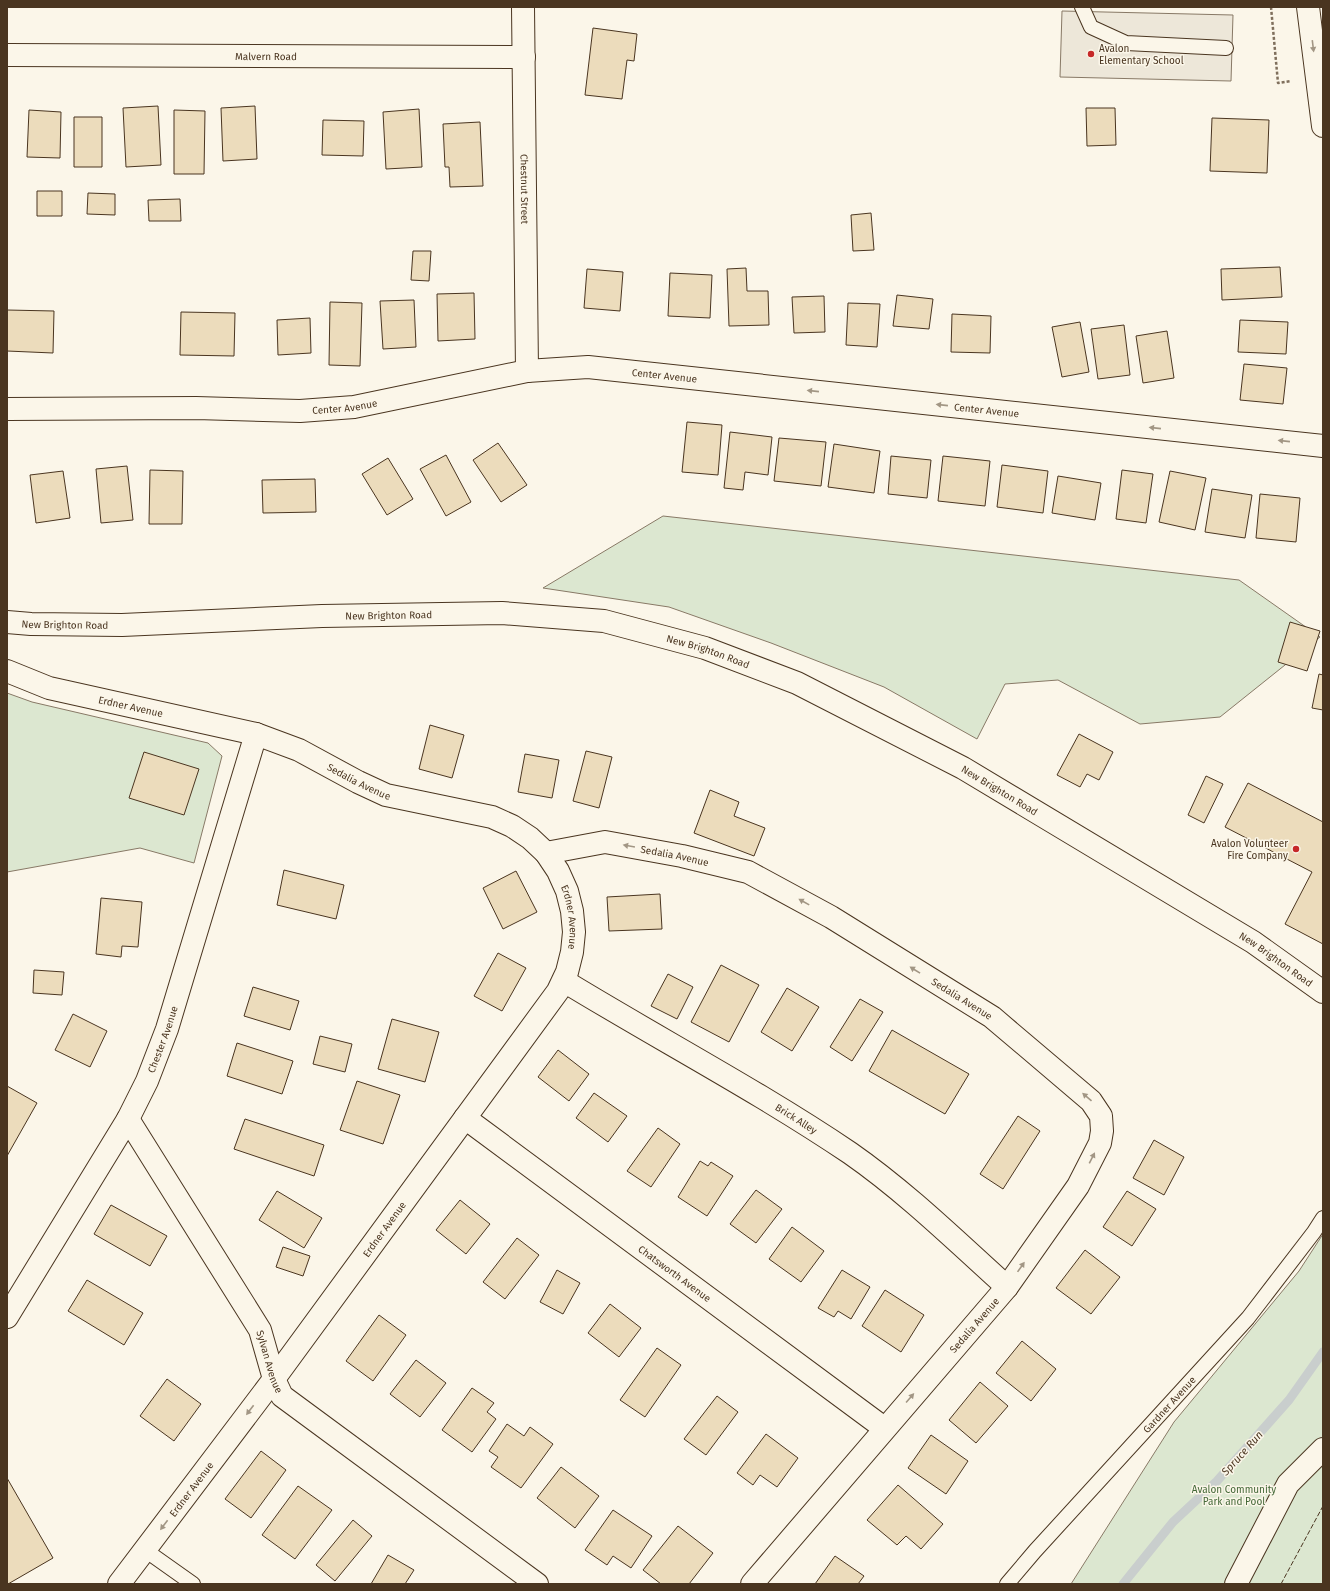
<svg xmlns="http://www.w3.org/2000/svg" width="1330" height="1591" font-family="'Fira Sans',sans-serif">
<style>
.green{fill:#dce7d0;stroke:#887966}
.parking{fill:#ede7d9;stroke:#887966}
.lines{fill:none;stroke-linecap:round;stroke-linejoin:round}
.stream{stroke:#c9cecd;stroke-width:9}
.building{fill:#ecdcbc;stroke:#4a3520}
.service-casing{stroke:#4a3520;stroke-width:16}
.minor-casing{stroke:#4a3520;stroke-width:24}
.tertiary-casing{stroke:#4a3520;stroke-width:24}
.path{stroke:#7f6f5c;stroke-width:2.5;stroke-dasharray:3 2;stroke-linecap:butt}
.service{stroke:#fbf6e9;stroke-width:14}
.minor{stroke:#fbf6e9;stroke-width:22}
.tertiary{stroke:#fbf6e9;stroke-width:22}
.fence{stroke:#4a3520;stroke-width:1;stroke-dasharray:5 2;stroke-linecap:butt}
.oneway{fill:#a29684}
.poi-dot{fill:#c62828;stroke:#fbf6e9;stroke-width:1.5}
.labels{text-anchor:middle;stroke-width:3;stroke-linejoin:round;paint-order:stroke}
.poi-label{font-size:10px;fill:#4a3520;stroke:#fbf6e9;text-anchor:start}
.street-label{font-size:10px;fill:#4a3520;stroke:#fbf6e9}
.park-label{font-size:10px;fill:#436837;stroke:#fbf6e9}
.water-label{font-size:11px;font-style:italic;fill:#4a3520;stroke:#fbf6e9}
</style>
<rect width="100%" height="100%" fill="#fbf6e9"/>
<path class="green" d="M663,516L1239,580L1320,637L1220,717L1140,724L1058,680L1005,684L977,739L884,687L771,643L669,607L543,588Z
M7,693L32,702L208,743L222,756L194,863L140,848L7,872Z
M1323,1234V1584H1071L1174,1422L1299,1271Z"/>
<path class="parking" d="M1062,11L1233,15L1231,81L1060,77Z"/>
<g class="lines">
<path class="stream" d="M1123,1584L1173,1522L1217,1481L1289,1400L1323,1352"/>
</g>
<path class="building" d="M593,28L637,34L634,61L627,60L622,99L585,95Z
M158,106L161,165L126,167L123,108Z
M255,106L257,159L223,161L221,108Z
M1086,108H1115L1116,145L1087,146Z
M419,109L422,167L386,169L383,112Z
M29,110L61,112L60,158L27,157Z
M174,110L205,111L204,174H174Z
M74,117H102V167H74Z
M1212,118L1269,120L1267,173L1210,171Z
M323,120L364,121L363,156L322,155Z
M480,122L483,186L450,187L449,167H445L443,124Z
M37,191H62V216H37Z
M88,193L115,194V215L87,214Z
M180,199L181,221H149L148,200Z
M871,213L874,250L853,251L851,215Z
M413,251H431L429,281L411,280Z
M1280,267L1282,297L1222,300L1221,269Z
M746,268L747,291H768L769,325L729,326L727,269Z
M587,269L623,272L620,311L584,308Z
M670,273L712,275L710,318L668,316Z
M474,293L475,339L438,341L437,294Z
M897,295L933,299L929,329L893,326Z
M824,296L825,332L794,333L792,297Z
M414,300L416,347L383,349L380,301Z
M330,302L362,303L360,366L329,365Z
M848,303L880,304L877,347L846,345Z
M7,310L54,311L53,353L7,351Z
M181,312L235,313L234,356L180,355Z
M952,314L991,316L990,353L951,352Z
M310,318L311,353L278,355L277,320Z
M1240,320L1288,322L1286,354L1238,352Z
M1080,322L1089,372L1062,377L1052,327Z
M1124,325L1130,375L1098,379L1091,329Z
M1167,331L1174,378L1143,383L1136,336Z
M1244,364L1287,368L1283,404L1240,400Z
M687,422L722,425L718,475L682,472Z
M730,432L772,437L768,475L745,472L743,490L724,488Z
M779,438L826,442L821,486L774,481Z
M498,443L527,485L501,502L473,460Z
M834,444L880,451L874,493L828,487Z
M446,455L471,502L446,516L420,469Z
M891,456L931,460L927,498L888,494Z
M943,456L990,461L985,506L938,501Z
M388,458L413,499L387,515L362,474Z
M1002,465L1048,471L1043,513L997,507Z
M127,466L133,520L101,523L96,469Z
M150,470L183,471L182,524H149Z
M1122,470L1153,474L1146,523L1116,519Z
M63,471L70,518L36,523L30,475Z
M1170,471L1206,478L1195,530L1159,522Z
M1058,476L1101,483L1095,520L1052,513Z
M315,479L316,512L263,513L262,480Z
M1212,489L1252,495L1245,538L1205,532Z
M1260,494L1300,498L1296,542L1256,538Z
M1290,622L1320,631L1307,671L1278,662Z
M1319,674L1323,675V710L1312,708Z
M430,725L464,735L452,778L419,769Z
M1079,734L1113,752L1099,780L1087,774L1080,787L1057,775Z
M586,751L612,757L599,808L573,801Z
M144,752L199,769L184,815L129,798Z
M525,754L559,760L552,798L518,792Z
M1206,776L1223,784L1204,823L1188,815Z
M1248,783L1323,822V944L1285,924L1312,872L1225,827Z
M710,790L739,802L734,816L765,828L754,856L694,833Z
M284,870L344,885L336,919L277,905Z
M516,871L537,912L503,929L483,888Z
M660,894L662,929L609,931L607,897Z
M101,898L142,902L138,947L122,946L121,957L96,954Z
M498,953L526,968L502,1011L474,996Z
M721,965L759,985L729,1042L691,1022Z
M34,970L64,972L62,995L33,993Z
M668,974L693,987L677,1019L651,1006Z
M253,987L299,1001L290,1030L244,1016Z
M787,988L819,1007L792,1051L761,1032Z
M860,999L883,1012L852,1061L830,1047Z
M73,1014L107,1031L90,1067L55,1050Z
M392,1019L439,1032L425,1082L378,1069Z
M892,1030L969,1074L945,1114L869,1071Z
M320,1036L352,1044L345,1072L313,1064Z
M237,1043L293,1061L282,1094L227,1076Z
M558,1050L589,1074L569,1101L538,1077Z
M357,1081L400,1095L383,1144L340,1130Z
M7,1086L37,1103L7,1156Z
M594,1093L627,1116L608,1142L576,1118Z
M1018,1116L1040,1131L1003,1189L980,1174Z
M245,1119L324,1145L314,1176L234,1149Z
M658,1128L680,1144L651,1187L627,1171Z
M1154,1140L1184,1157L1164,1195L1133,1178Z
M700,1161L708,1166L711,1162L733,1176L707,1216L678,1197Z
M756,1190L782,1209L756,1243L730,1224Z
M277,1191L322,1218L304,1248L259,1220Z
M1127,1191L1156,1209L1132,1246L1103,1227Z
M460,1200L490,1224L466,1254L436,1230Z
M111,1205L167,1236L150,1266L94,1234Z
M792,1227L824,1251L801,1282L769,1259Z
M517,1238L539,1255L505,1299L483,1282Z
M283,1247L310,1256L303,1276L276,1267Z
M1085,1250L1120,1277L1091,1314L1056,1288Z
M557,1270L580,1283L563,1314L540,1302Z
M842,1270L870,1287L851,1319L838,1311L834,1317L818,1308Z
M87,1280L143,1313L124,1345L68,1311Z
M885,1290L924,1315L901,1352L862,1326Z
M610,1304L641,1328L619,1357L588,1333Z
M379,1315L406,1335L373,1381L346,1361Z
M1022,1341L1056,1369L1031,1401L996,1373Z
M657,1348L681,1365L645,1417L620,1400Z
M416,1360L446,1383L420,1417L390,1394Z
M167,1379L201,1404L174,1441L140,1416Z
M980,1382L1008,1406L976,1443L949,1420Z
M472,1388L494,1403L487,1412L496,1419L472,1452L442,1430Z
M717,1396L738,1412L706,1455L684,1439Z
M507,1424L524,1436L530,1427L553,1444L521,1488L491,1467L498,1457L489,1451Z
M766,1434L798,1458L777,1487L760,1475L753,1485L737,1473Z
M931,1435L968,1461L946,1494L908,1468Z
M261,1451L286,1470L251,1518L225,1499Z
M561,1467L599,1496L575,1528L537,1498Z
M7,1478L53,1558L8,1584H7Z
M898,1485L943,1524L921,1549L906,1536L897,1545L867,1520Z
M298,1486L332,1510L295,1559L262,1535Z
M613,1510L652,1536L631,1568L613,1556L607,1565L585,1550Z
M353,1520L372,1536L335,1581L316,1565Z
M678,1526L713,1553L689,1584H661L643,1570Z
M388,1555L414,1570L405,1584H371Z
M835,1556L864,1576L858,1584H815Z"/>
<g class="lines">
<g class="service-casing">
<g id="service">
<path d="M1082,7L1091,27L1126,43L1226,48"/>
<path d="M145,1550L193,1584"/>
<path id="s1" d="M1007,1584L1035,1551L1248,1318L1314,1232L1323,1218"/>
</g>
</g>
<g class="minor-casing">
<g id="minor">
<path id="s2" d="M523,7L527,371"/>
<path d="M1308,7L1323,126"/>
<path id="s3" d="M7,55L524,57"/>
<path id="s4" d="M7,409L196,408L300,411L354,407L527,371L588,367L1323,446"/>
<path id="s5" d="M7,671L49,688L256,734L299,750L358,782L386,795L492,817L512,826L530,838L546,853L558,871L567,891L572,911L574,932L572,952L567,972L558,991L274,1379L119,1584"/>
<path id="s6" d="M546,853L605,842L682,856L748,872L831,917L992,1017L1091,1101L1101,1116L1102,1131L1100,1143L1078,1186L1007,1287L752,1584"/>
<path id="s7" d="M564,981C659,1039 758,1091 850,1153C906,1192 956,1241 1007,1287"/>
<path id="s8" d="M465,1118L884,1428"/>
<path id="s9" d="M128,1119L260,1330L274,1379L282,1396L537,1584"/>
<path id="s10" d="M7,1317L128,1119L147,1081L167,1029L256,734"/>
<path d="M1236,1584L1288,1484L1323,1449"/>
</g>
</g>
<g class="tertiary-casing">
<g id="tertiary">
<path id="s11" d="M7,622L31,624L122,625L322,616L502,613L604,621L705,648L797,683L963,768L1253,942L1323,992"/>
</g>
</g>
<path class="path" d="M1271,7L1278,83L1291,81"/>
<use href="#service" class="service"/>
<use href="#minor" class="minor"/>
<use href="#tertiary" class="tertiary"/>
<path class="fence" d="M1281,1584L1323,1506"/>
</g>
<defs><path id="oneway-solid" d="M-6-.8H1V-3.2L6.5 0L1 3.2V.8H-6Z"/></defs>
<g class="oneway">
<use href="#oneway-solid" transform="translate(1313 46) rotate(83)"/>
<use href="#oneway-solid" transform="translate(813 391) rotate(-174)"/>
<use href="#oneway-solid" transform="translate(942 405) rotate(-174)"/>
<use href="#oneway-solid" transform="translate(1155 428) rotate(-174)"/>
<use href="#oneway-solid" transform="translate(1284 441) rotate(-174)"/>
<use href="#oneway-solid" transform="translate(629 846) rotate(-170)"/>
<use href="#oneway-solid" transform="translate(804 902) rotate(-151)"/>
<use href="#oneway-solid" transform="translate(915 970) rotate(-148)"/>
<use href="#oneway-solid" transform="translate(1087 1097) rotate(-139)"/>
<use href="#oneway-solid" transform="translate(1092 1158) rotate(-63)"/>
<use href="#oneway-solid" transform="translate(1021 1267) rotate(-55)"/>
<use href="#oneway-solid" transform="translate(910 1398) rotate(-49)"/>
<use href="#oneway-solid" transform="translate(250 1410) rotate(127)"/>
<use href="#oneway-solid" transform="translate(164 1525) rotate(127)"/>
</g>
<g class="poi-dot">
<circle cx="1091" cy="54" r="4"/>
<circle cx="1296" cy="849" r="4"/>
</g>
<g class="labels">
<g class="poi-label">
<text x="1099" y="52">Avalon<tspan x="1099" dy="12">Elementary School</tspan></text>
<text x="1288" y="847" text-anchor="end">Avalon Volunteer<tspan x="1288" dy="12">Fire Company</tspan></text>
</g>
<g class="street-label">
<text dy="4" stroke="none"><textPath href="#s3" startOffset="259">Malvern Road</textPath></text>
<text dy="4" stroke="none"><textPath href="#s2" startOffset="182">Chestnut Street</textPath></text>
<text dy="4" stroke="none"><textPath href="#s4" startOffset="662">Center Avenue</textPath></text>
<text dy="4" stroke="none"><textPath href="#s4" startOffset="338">Center Avenue</textPath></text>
<text dy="4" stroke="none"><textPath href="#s4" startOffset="986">Center Avenue</textPath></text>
<text dy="4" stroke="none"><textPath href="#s11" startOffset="382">New Brighton Road</textPath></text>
<text dy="4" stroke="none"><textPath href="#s11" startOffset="58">New Brighton Road</textPath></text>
<text dy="4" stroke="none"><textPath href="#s11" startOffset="706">New Brighton Road</textPath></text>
<text dy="4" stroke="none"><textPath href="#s5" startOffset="129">Erdner Avenue</textPath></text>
<text dy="4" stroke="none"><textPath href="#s5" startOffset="371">Sedalia Avenue</textPath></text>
<text dy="4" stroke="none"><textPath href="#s11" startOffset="1030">New Brighton Road</textPath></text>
<text dy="4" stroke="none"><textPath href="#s6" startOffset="131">Sedalia Avenue</textPath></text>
<text dy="4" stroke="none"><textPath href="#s5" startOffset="645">Erdner Avenue</textPath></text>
<text dy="4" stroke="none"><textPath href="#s11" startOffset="1354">New Brighton Road</textPath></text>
<text dy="4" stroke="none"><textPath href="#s6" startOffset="455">Sedalia Avenue</textPath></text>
<text dy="4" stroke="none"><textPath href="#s10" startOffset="319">Chester Avenue</textPath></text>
<text dy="4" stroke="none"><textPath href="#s7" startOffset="270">Brick Alley</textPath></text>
<text transform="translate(384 1229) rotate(-54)" y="4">Erdner Avenue</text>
<text dy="4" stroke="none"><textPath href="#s8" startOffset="261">Chatsworth Avenue</textPath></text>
<text transform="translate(974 1325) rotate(-49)" y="4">Sedalia Avenue</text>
<text dy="4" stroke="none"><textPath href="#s9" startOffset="282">Sylvan Avenue</textPath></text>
<text dy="4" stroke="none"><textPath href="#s1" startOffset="242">Gardner Avenue</textPath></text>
<text transform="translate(191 1489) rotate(-53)" y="4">Erdner Avenue</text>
</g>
<g class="park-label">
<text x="1234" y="1493">Avalon Community<tspan x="1234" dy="12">Park and Pool</tspan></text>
</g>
<g class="water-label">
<text transform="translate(1242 1453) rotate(-48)" y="4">Spruce Run</text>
</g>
</g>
<rect width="1330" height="1591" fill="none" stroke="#4a3520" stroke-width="16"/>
</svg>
